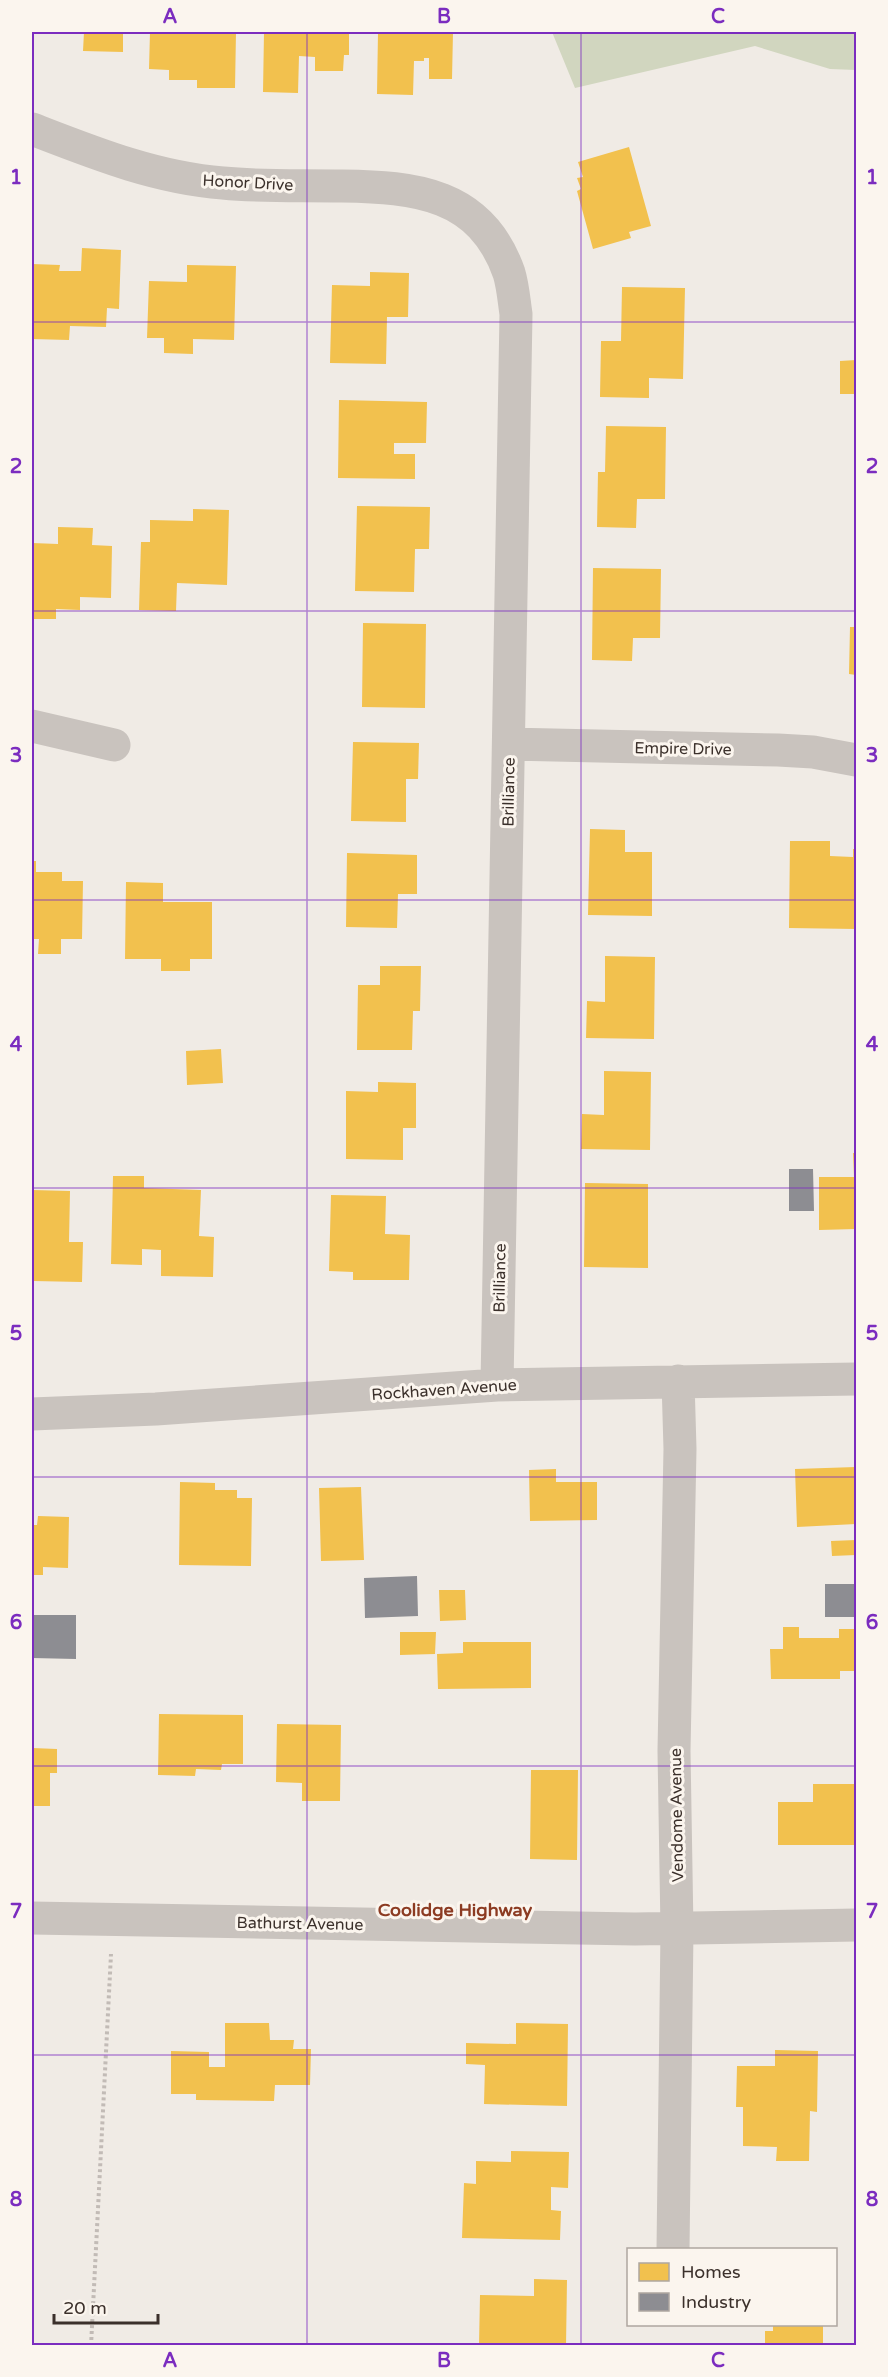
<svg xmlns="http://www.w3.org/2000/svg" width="888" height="2377" font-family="'Varela Round',sans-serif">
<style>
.green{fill:#d1d6bf}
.homes{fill:#f2c14e}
.industry{fill:#8d8d92}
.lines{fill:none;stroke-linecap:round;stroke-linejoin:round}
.path{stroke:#c2bbb6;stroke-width:4;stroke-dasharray:3 3;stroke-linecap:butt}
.street{stroke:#c9c3be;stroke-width:33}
.grid{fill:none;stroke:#7b2cbf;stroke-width:1.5;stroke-opacity:0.55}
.labels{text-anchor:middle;stroke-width:6;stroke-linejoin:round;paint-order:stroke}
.street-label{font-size:16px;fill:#3b302b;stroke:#fbf5ee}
.neighbourhood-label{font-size:18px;font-weight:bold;fill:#8c3b22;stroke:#fbf5ee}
.neatline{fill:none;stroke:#7b2cbf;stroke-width:2}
.grid-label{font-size:20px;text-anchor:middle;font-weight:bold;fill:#7b2cbf}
</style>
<rect width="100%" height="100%" fill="#f0ebe5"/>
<path class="green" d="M552,32H856V70L830,69L755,46L575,88Z"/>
<path class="homes" d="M84,32H123V52L83,51Z
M150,32H236L235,88H197V80H169V70L149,69Z
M264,32L349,33V55H344L343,71H315V57L299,56L298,93L263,92Z
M378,32H453L452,79H429V58H424V61H414L413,95L377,94Z
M629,147L651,226L629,232L631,238L593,249L577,191L581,189L577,178L583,177L578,162Z
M82,248L121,250L119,309L107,308L106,327L70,326L69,340L32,339V264L60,265L59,271H81Z
M187,265L236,266L234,340L193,339V354L164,353V338H147L149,281L187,282Z
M370,272L409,273L408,317H387L386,364L330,363L332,285L370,286Z
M622,287L685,288L683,379L649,378V398L600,397L601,341H621Z
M856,360V394H840V361Z
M339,400L427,402L426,443H394V454H415V479L338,478Z
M606,426L666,427L665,499H637L636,528L597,527L598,472H605Z
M357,506L430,507L429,549H415L414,592L355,591Z
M193,509L229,510L227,585L177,583L176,611L139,610L141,542H150V520L193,521Z
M58,527L93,528L92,545L112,546L111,598L80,597V610L56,609V619H32V543L58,544Z
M593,568L661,569L660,638H633L632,661L592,660Z
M363,623L426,624L425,708L362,707Z
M850,627H856V675L849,674Z
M353,742L419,743L418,779H406V822L351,821Z
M590,829L625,830V852H652V916L588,915Z
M790,841H830V856L853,857V849H856V929L789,928Z
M347,853L417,855V894H398L397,928L346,927Z
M32,861H36V872H62V881H83L82,939H61V954H38L39,939H32Z
M126,882L163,883V902H212V959H190V971H161V959H125Z
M605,956L655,957L654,1039L586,1038L587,1001L605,1002Z
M380,966H421L420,1011H413L412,1050H357L358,985H380Z
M221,1049L223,1083L187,1085L186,1051Z
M604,1071L651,1072L650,1150L581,1149L582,1114L604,1115Z
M378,1082L416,1083V1128H403V1160L346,1159V1091L378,1092Z
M853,1153H856V1229L819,1230V1177H854Z
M113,1176H144V1188L201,1190L199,1236L214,1237L213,1277L161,1276V1250L142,1249V1265L111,1264Z
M585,1183L648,1184V1268L584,1267Z
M32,1190L70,1191L69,1242H83L82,1282L33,1281Z
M331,1195L386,1196L385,1234L410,1235L409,1280H353V1272L329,1271Z
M856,1467V1524L797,1527L795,1469Z
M556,1469V1482H597V1520L530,1521L529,1470Z
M180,1482L215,1483V1490H237V1498H252L251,1566L179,1565Z
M361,1487L364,1560L321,1561L319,1488Z
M38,1516L69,1517L68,1568L43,1567V1575H32V1525H37Z
M856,1540V1555L832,1556L831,1541Z
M439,1590H465L466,1620L440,1621Z
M783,1627H799V1638H839V1629H856V1671H840V1679H771L770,1649H783Z
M400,1632H436L435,1654L400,1655Z
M463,1642H531V1688L438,1689L437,1654L463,1653Z
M159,1714L243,1715V1764H222L221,1770L196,1769L195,1776L158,1775Z
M277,1724L341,1725L340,1801H302V1783L276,1782Z
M32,1748L57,1749V1773H50V1806H32Z
M531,1770H578L577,1860L530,1859Z
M813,1784H856V1845H778V1802H813Z
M225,2023H269L270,2040H294L293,2049H311L310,2085H275L274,2101L196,2100V2094H171V2051L209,2052V2067H225Z
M516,2023L568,2024L567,2106L484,2104L485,2065L466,2064V2043L516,2044Z
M775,2050L818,2051L817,2112L810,2111L809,2161H776L777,2147L743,2146V2107H736L737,2066H775Z
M511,2151L569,2152L568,2188L551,2187V2210L561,2211L560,2240L462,2238L464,2183L476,2184V2161L511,2162Z
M534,2279L567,2280L566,2346H479L480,2295L534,2296Z
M773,2324H823V2346H765V2331H773Z"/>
<path class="industry" d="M789,1169H813L814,1211H789Z
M417,1576L418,1616L365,1618L364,1578Z
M825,1584H856V1617H825Z
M33,1615H76V1659L32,1658Z"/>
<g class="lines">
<path class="path" d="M91,2346L111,1954"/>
<path class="street" d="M32,129C94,153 156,178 223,183C263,187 303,185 342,186C415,187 481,193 509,273C513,286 514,301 516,314L497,1385
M32,726L114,745
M509,744L778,750L813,752L856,760
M32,1414L156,1409L497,1385L856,1379
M32,1918L635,1929L856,1925
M673,2250L677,1930L674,1751L680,1449L678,1381"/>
</g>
<path class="grid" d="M307,32V2346M581,32V2346M32,322H856M32,611H856M32,900H856M32,1188H856M32,1477H856M32,1766H856M32,2055H856"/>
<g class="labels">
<g class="street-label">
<text transform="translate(248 182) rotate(3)" y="6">Honor Drive</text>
<text transform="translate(683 748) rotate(1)" y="6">Empire Drive</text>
<text transform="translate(508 792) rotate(-89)" y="6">Brilliance</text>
<text transform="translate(499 1278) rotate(-89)" y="6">Brilliance</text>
<text transform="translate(444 1389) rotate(-4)" y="6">Rockhaven Avenue</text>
<text transform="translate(676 1815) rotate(-91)" y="6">Vendome Avenue</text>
<text transform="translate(300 1923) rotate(1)" y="6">Bathurst Avenue</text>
</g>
<g class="neighbourhood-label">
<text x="455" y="1916">Coolidge Highway</text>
</g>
</g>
<rect width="888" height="2377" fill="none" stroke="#fbf5ee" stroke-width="66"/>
<rect x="627" y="2248" width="210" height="78" fill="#fbf5ee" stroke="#aea6a0" stroke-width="1.5"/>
<rect x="639" y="2263" width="30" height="18" fill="#f2c14e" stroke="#aea6a0" stroke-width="1.5"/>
<text x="681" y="2278" font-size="18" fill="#3b302b">Homes</text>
<rect x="639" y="2293" width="30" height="18" fill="#8d8d92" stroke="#aea6a0" stroke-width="1.5"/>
<text x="681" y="2308" font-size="18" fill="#3b302b">Industry</text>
<path d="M54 2314v9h104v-9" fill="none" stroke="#3b302b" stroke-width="3"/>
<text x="63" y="2314" font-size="18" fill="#3b302b" stroke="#fbf5ee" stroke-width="4.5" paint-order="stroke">20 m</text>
<rect x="33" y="33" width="822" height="2311" class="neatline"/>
<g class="grid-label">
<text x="170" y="23">A</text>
<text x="444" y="23">B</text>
<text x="718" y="23">C</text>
<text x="16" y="184">1</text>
<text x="872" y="184">1</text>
<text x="16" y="473">2</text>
<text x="872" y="473">2</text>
<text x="16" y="762">3</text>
<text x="872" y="762">3</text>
<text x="16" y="1051">4</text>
<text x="872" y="1051">4</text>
<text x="16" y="1340">5</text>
<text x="872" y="1340">5</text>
<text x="16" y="1629">6</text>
<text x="872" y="1629">6</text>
<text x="16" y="1918">7</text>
<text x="872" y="1918">7</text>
<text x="16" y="2206">8</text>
<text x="872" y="2206">8</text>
<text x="170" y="2367">A</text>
<text x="444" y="2367">B</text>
<text x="718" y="2367">C</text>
</g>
</svg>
